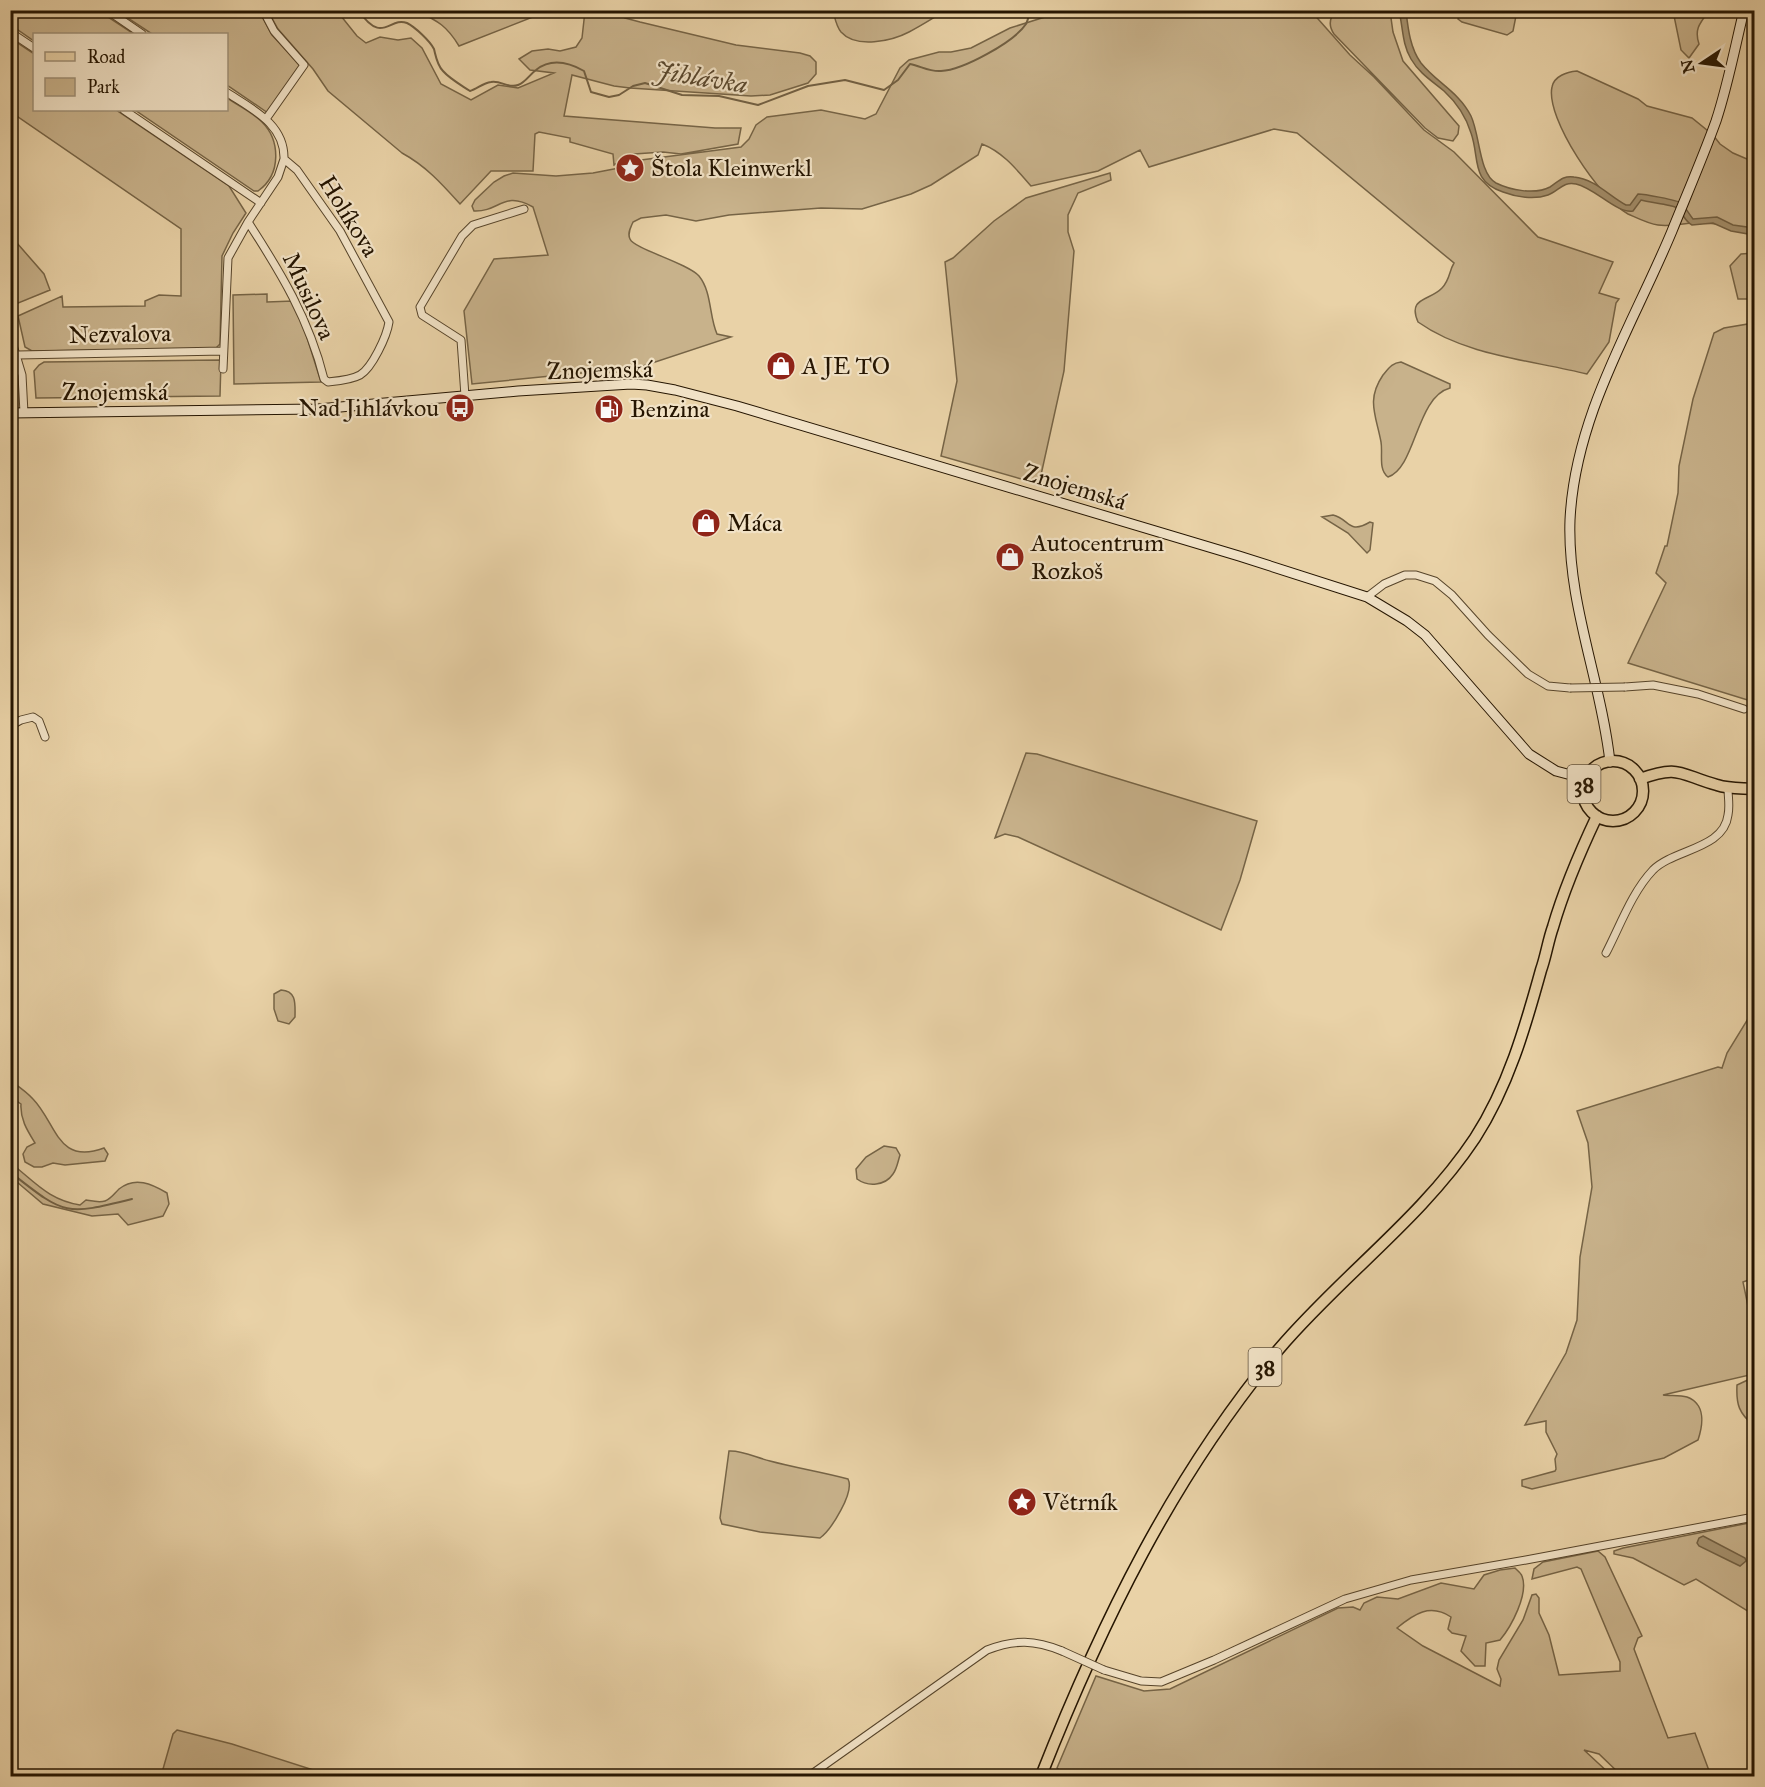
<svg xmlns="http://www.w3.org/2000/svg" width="1765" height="1787" font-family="'IM FELL Great Primer',serif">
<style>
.green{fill:#c8b28b;stroke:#766446;stroke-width:1.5}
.water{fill:#a6926f;stroke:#726043;stroke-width:1.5}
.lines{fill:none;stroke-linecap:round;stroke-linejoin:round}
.stream{stroke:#726043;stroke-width:2}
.minor-casing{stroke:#56442a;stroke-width:9}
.secondary-casing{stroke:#251501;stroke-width:11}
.primary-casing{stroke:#251501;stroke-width:13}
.minor{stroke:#f1e2c6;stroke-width:7}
.secondary{stroke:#f1e2c6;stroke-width:9}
.primary{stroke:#e9d2a7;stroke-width:10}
.minor-bridge-casing{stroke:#56442a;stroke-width:9;stroke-linecap:butt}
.minor-bridge{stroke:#f1e2c6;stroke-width:7}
.labels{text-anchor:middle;stroke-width:4.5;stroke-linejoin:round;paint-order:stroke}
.shield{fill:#f1e2c6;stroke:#62523c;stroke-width:1.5}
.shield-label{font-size:22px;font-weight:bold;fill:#251501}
.poi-label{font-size:24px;fill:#251501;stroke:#f1e2c6;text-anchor:start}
.street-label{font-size:24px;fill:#251501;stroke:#f1e2c6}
.water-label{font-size:26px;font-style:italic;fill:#59472d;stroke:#f1e2c6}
</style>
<rect width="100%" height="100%" fill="#e9d2a7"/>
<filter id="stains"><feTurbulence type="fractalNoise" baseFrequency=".00333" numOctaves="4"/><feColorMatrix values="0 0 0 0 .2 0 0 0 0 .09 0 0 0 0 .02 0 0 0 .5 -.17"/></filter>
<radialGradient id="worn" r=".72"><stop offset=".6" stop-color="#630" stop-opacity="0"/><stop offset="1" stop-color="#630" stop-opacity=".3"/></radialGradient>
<path class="green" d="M1067,10L1311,11L1350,55L1374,77L1424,130L1454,152L1538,237L1613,262L1599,293L1619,299L1616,303L1609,342L1587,374C1531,360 1466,356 1418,322C1407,297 1430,301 1442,288C1450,280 1449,271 1454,263L1297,133L1274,129L1149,167L1140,150L1098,171L1031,186C1017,170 1003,152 982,144L978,155L931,185L911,194L862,209L821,208L729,215L696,221L666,215L641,218L633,222C631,227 627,233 630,239C634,249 688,263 699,276C712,292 709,316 717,334L731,337L625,372L581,373L472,384L464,311L494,259L548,255L533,207C503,190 500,212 474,211L472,206L475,200L494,182L504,176L513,173L556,176L593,173L619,168L641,160L741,147L749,139L756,125L767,117L821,110L865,119L876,114L900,68L909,60L939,52H951L971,48L1010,28Z
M10,11H99L134,34H34V41L11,25Z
M117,11H259L272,35L300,65L268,113L227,85L226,34H152Z
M268,11H337L357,36L366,43L380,37L398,40L411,38L422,48L441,84L471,100L498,85L518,88L554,73L530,70L519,59L532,51L548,49L560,51L576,47L582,38L585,11H612L625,18L640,22L736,45L800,53L810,56L816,62V74L808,83L770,95L751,96L630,88L614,86L572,75L564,116L715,128H741L738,144L681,154L663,152L634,154L614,165L613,154L570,142V138L539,132L535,134L533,171H491L460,204C442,184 426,166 402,153L328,91L313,69L278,29Z
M417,11V10L548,11L459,46C447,26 438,21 417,11Z
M833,11V10L945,11C933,18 921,26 909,32C892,41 856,49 841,32C836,26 835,18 833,11Z
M1336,11H1390L1393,32L1403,61L1459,126L1458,134L1453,141L1438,138L1425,128L1334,34C1328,25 1329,18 1336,11Z
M1461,11V10L1517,11L1513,31L1507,35L1462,22L1458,19Z
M1673,11H1709C1700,23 1694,29 1699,44L1689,58L1681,50Z
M10,38L34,54V110H116L229,186L246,213L233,233L222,256L220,344L215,349L32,351L25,347L18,316L62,296L63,307L145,306V301L159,295L181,296V229L11,112Z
M1577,71L1638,99L1647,106L1692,118L1713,135L1720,144L1733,153L1754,162V230C1736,225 1715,223 1695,223C1683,223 1671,227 1658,225C1649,224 1637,218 1628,214C1601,200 1545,118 1552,87C1554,76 1567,72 1577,71Z
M227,98C237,105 252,112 262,122C280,140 282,174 258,191H254L135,110H226Z
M1110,173L1111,180L1078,193L1068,215V232L1074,251L1064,371L1039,484L941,456L957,381L945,262L953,258L994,221L1026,198Z
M10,235L44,274L50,290L11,306Z
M1754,253V299H1738L1730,266L1741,254Z
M267,294V302L293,301L304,328L321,382L234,384L233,295Z
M1754,323V702L1628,663L1666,583L1656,573L1665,546H1667L1678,493L1679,466L1693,399L1714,333L1724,328Z
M221,360L220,396L36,398L34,371L39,365L44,362Z
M1401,362L1450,384V388C1416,397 1416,468 1388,477C1378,470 1383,453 1381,442C1376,415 1366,400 1383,375C1389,368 1392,363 1401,362Z
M1333,515C1350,519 1348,535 1370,522L1373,523L1370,550L1367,553L1348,533L1322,517Z
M1026,753L1037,754L1257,821L1240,880L1221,930L1018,837L1005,834L995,838Z
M281,990C297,991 295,1004 295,1017L289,1024L278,1021L274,1009V994Z
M1754,1009V1278L1743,1282L1754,1335V1374L1663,1395C1670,1396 1680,1395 1687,1397C1706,1404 1703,1425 1698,1440L1664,1458L1532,1489L1522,1486V1480L1555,1471L1556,1469L1555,1459L1557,1454L1546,1432V1421L1525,1425L1566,1353L1577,1320L1580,1257L1592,1187L1588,1143L1577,1111L1718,1067L1722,1068L1727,1053Z
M11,1081C18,1086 27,1092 33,1099C57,1124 57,1165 104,1148L108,1154L105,1161L65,1165L53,1163L42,1167H34L25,1162L23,1154L27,1147L35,1143C27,1130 20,1119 21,1104L11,1097Z
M884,1146L896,1148L900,1155C898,1161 897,1169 893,1174C885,1186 868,1187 857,1179L856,1169L866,1157Z
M10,1160L12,1164C36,1183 49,1200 80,1205L86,1200C92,1201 99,1203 105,1201C111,1199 114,1194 119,1189C135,1176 152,1184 167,1193L169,1204L163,1216L128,1225L118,1214L92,1216L43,1204L11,1177Z
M1754,1377V1426C1739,1413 1736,1405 1737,1385Z
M729,1451C742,1450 757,1458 770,1461C796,1468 822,1472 848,1479C855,1492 831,1530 820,1538L760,1532L722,1524L720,1518Z
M1754,1522V1615L1696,1579L1684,1585L1633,1558L1614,1554V1551L1623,1548Z
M1598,1551L1605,1557L1642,1636L1638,1638L1634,1649L1668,1738L1695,1733L1711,1776H1622L1599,1754L1584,1750L1612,1776H1066L1057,1768L1096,1676L1144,1691L1170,1689L1338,1608L1353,1607L1360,1610L1364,1603L1377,1597L1398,1599L1441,1583L1474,1589L1484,1575L1500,1570L1515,1568C1518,1571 1521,1573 1522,1576C1529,1594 1511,1627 1500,1640L1486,1643L1485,1666H1475L1461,1651L1466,1636L1452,1633L1448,1629L1451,1617C1430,1603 1414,1614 1397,1628L1423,1646L1500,1686L1501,1679L1497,1669L1499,1660L1523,1620L1532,1595L1536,1594L1539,1598V1613L1549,1635L1559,1675L1620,1671V1662L1581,1569L1577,1567L1532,1579L1534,1569L1543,1562Z
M177,1730L232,1744L332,1776H161L173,1734Z"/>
<path class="water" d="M1399,11H1406C1408,28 1410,48 1421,63C1437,83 1459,92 1471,116C1480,135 1479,174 1496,183C1510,190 1535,195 1550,187C1558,182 1563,175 1574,177C1595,179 1609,196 1626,205H1630L1638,194C1644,194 1677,200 1681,203C1686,208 1689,214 1693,219L1717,217L1733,225L1754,228V235L1731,231L1713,223L1692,225C1684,221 1683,212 1675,207C1672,205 1648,202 1641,200L1633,211C1617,214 1595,188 1576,184C1563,181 1559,191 1548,195C1534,200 1516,197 1503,192C1470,181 1480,158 1471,133C1466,117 1456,102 1444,91C1432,81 1419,73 1411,59C1402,44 1403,27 1399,11Z
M1703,1536L1745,1558L1746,1561L1740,1566L1699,1546L1697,1543L1699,1538Z"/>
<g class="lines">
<path class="stream" d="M358,10C383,46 389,16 407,23C415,27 430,41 434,49C436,57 437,65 443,71C450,79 461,85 470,91C477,89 483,83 491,82C501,80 508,89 518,85C526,82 529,75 536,70C551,58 568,62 584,71L591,92L609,97L619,95L633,86L645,83L682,95L719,96L758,105L808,86L845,80L884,90L898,80L910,64C921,66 929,72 941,71C963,70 1014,42 1026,24C1028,20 1029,15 1031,10
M10,1172C65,1215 64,1216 132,1199"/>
<g class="minor-casing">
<path id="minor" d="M107,10L142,34
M263,10L274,31L304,65L266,119
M10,32L34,48
M226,92C252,109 285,124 284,159L297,170L340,231L389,322C387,336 372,368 360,375C351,380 338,381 328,382L324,379C309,319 281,273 248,222L278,177L284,159
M124,110L261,203
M10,335L22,375L24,413
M18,355L223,351
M223,369L228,258L248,222
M465,396L461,340L422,315L420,307L462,236L473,225L524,209
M1367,597L1384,584L1405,575H1416L1435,581L1452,595L1488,635L1528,674L1548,686L1570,688
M1625,687L1653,685L1698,694L1744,709
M10,726L21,720L33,717L39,721L45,737
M1606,953C1620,926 1632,892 1653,870C1674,849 1724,849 1728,815C1730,806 1728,797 1728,788
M1104,1670L1141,1681L1161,1682L1214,1660L1345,1599L1411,1580L1526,1560L1754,1517
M809,1776L987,1650C1015,1639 1035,1640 1062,1651"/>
</g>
<g class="secondary-casing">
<path id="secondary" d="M10,413L318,409L518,391L631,384L647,385L675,390L737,406L1239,556L1367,597L1407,621L1425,635L1529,754L1556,771L1586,779
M1610,762C1601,680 1567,603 1570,520C1575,415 1633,325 1672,231C1687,194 1703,157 1716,121C1728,85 1735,47 1744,10"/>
</g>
<g class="primary-casing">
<path id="primary" d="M1583 791a30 30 0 1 1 60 0a30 30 0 1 1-60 0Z
M1640,779C1680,764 1680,775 1717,785C1729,789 1742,788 1754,789
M1041,1776C1101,1624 1173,1476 1279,1349C1341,1276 1422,1218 1475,1138C1508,1087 1525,1028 1541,970C1546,956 1548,941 1553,927C1564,889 1580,852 1597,816"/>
</g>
<use href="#minor" class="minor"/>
<use href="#secondary" class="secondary"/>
<use href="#primary" class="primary"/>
<g class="minor-bridge-casing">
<path id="minor-bridge" d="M1570,688L1625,687
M1062,1651L1104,1670"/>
</g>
<use href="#minor-bridge" class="minor-bridge"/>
</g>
<defs>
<g id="sight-disc" transform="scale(1.5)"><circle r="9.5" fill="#8f2418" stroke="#f1e2c6"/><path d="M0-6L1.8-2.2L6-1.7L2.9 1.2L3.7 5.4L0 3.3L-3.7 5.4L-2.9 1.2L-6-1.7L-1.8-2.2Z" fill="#fff"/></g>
<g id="shop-disc" transform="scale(1.5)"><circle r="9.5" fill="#8f2418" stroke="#f1e2c6"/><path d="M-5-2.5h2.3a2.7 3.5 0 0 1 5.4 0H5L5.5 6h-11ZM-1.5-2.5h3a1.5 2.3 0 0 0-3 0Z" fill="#fff"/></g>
<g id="bus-disc" transform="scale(1.5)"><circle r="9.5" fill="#8f2418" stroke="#f1e2c6"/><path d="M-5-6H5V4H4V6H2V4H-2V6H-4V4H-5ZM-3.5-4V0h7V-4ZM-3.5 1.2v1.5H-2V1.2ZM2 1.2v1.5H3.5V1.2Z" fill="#fff"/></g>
<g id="fuel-disc" transform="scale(1.5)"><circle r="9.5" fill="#8f2418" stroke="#f1e2c6"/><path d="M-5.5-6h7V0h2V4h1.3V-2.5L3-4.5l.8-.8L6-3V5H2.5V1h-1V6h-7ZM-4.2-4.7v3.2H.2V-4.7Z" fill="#fff"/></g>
</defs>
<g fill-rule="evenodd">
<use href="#sight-disc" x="630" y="168"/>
<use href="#shop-disc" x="781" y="366"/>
<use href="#bus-disc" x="460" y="408"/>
<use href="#fuel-disc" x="609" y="409"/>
<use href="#shop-disc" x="706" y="523"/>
<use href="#shop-disc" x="1010" y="557"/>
<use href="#sight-disc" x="1022" y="1502"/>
</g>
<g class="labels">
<g class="shield">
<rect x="1567.5" y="765" width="33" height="38" rx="4.5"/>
<rect x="1248.5" y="1348" width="33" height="38" rx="4.5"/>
</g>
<g class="shield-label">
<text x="1584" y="792">38</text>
<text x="1265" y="1375">38</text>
</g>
<g class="poi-label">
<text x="651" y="176">Štola Kleinwerkl</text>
<text x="802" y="374">A JE TO</text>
<text x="439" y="416" text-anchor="end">Nad Jihlávkou</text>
<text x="630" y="417">Benzina</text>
<text x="727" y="531">Máca</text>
<text x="1031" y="551">Autocentrum<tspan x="1031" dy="28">Rozkoš</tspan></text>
<text x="1043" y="1510">Větrník</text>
</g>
<g class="street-label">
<text transform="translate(349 216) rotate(58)" y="8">Holíkova</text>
<text transform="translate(309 296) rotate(65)" y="8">Musilova</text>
<text transform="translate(120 334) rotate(-1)" y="8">Nezvalova</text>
<text transform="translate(600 370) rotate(-1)" y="8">Znojemská</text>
<text x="115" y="400">Znojemská</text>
<text transform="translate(1075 487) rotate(17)" y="8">Znojemská</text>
</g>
<g class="water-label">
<text transform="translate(701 77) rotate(9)" y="9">Jihlávka</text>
</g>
</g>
<rect width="1765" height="1787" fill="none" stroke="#e9d2a7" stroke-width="36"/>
<rect x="12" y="12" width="1741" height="1763" fill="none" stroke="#251501" stroke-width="3"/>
<rect x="18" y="18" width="1729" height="1751" fill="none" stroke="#251501" stroke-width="1.5"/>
<rect x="33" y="33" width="195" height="78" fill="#f1e2c6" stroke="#9f9077" stroke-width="1.5"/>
<rect x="45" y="52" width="30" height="9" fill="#e9d2a7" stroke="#9f9077" stroke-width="1.5"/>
<text x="87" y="63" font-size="18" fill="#251501">Road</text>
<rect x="45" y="78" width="30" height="18" fill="#c8b28b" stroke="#9f9077" stroke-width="1.5"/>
<text x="87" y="93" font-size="18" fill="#251501">Park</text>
<g transform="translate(1702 63) rotate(257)" stroke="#f1e2c6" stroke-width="4.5" paint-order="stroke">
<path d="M0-4.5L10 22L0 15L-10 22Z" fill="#251501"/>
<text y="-9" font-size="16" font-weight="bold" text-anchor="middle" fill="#251501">N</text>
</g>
<rect width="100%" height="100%" filter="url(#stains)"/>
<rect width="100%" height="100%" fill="url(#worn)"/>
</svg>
